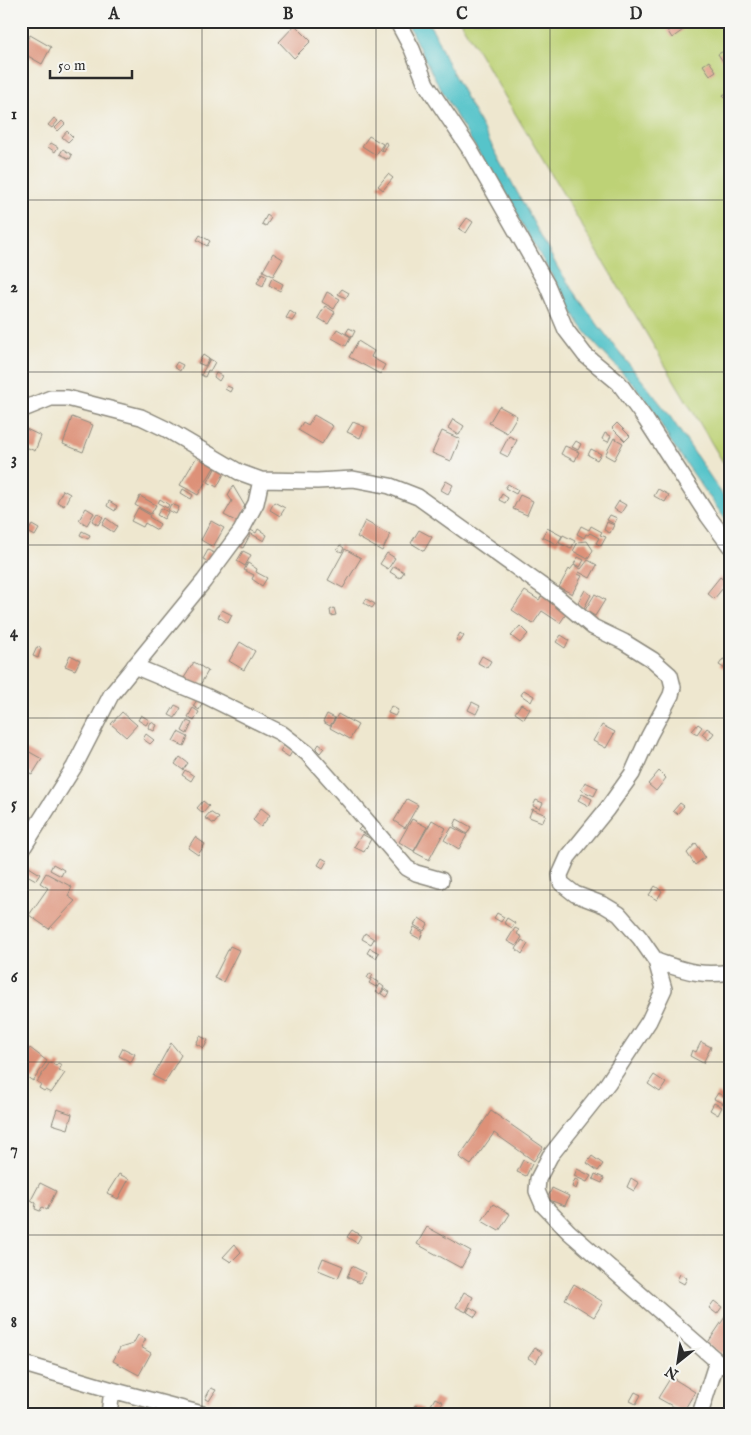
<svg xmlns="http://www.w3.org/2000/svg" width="751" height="1435" font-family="'IM FELL English',serif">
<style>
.green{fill:#bdd276;stroke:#747e50}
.water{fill:#56c4ca;stroke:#40787a}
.building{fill:#dd9178}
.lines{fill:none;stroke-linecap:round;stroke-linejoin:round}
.minor-casing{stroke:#8c897d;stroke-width:18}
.minor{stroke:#fff;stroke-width:15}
.grid{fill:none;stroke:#2b2b2b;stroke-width:1;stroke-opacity:0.55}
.neatline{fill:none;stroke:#2b2b2b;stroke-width:2}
.grid-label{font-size:16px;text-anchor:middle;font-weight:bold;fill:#2b2b2b}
</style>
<rect width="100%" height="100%" fill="#f6f6f2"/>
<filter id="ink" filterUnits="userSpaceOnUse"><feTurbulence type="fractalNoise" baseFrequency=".02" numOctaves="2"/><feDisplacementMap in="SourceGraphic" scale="10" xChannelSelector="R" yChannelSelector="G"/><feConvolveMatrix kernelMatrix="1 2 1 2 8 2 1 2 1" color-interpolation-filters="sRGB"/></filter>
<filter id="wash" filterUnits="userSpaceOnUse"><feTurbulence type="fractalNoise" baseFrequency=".0096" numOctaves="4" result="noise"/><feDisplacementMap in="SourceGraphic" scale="20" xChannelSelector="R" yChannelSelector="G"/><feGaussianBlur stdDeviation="1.12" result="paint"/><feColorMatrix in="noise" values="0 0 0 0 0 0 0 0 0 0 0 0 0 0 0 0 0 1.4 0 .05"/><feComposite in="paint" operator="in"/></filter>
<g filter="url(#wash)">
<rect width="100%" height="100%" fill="#eee7cf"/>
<path class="green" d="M460,21H730V474Z"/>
<path class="water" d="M406,21H427L434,32L448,64L559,270L598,325L667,412L730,506V526L671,442L650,405L634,385L595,344L579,323L509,201L459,121L427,64Z"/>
<g id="blocks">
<path class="building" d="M677,23L683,30L672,38L667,30Z
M295,25L311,41L294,58L279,42Z
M30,35L51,47L42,64L21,52V49Z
M724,51L729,60L724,63L718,54Z
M709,61L716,71L710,75L703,65Z
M730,91V95L725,98L723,95Z
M54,118L58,121L52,128L48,125Z
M62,121L65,124L58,131L55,128Z
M67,131L73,137L68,142L62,137Z
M369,136L383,144L376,155L362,146Z
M385,142L388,144L384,151L381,150Z
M51,143L58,147L55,152L48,147Z
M63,149L72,155L70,159L60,154Z
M388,174L393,178L383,190L378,186Z
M267,215L271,218L266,226L262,224Z
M467,218L473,222L466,233L459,229Z
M200,235L210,241L207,246L197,240Z
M273,253L283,259L273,276L263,271Z
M262,273L267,276L263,286L257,283Z
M272,278L283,284L280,291L269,285Z
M342,289L349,293L346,298L338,294Z
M327,292L340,299L334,309L322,302Z
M325,306L335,312L328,324L318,318Z
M290,311L296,315L292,321L286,318Z
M349,328L355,331L352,337L346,333Z
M337,329L351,337L346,346L332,338Z
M358,341L374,351L371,357L385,365L380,374L349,357Z
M203,355L209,359L205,366L198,363Z
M210,359L215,362L210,371L208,370L205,377L201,375Z
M177,362L183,365L180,371L174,367Z
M216,373L222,376L219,381L214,377Z
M227,386L232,388L230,392L225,389Z
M499,406L517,416L507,433L489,423Z
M314,415L333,426L322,444L298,430L303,422L308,425Z
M72,417L93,425L83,452L63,444Z
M453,419L464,426L459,435L448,428Z
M353,422L365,427L360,438L347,432Z
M617,423L630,436L625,441L612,428Z
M24,428L41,436L35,451L21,445V435Z
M442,431L460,439L451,461L432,453Z
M605,433L611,436L608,442L602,439Z
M509,436L517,440L508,457L500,453Z
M614,438L623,443L614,460L605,455Z
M576,441L581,444L578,450L572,447Z
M565,446L579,452L575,461L561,454Z
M591,449L601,454L597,460L588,455Z
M199,453L216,464L198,495L180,485Z
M216,467L225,472L217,487L208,482Z
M446,481L453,485L448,494L441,490Z
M508,484L518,490L516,494L505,488Z
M233,486L246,508L239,523L224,515L232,501L228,495Z
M183,489L193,495L191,499L181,493Z
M658,489L669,495L665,502L654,496Z
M63,490L70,494L64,506L57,502Z
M502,494L508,498L505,503L499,500Z
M520,495L533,501L527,515L513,509Z
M140,496L156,505L151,514L135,505Z
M160,499L169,505L167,508L158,503Z
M109,501L117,506L115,511L107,506Z
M619,501L626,505L621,513L614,509Z
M274,502L285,508L280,516L270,510Z
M171,504L179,507L176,514L168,510Z
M86,508L94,513L87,525L79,520Z
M138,508L150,515L149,517L160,524L157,530L145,523L143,527L131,521Z
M161,508L168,512L164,519L157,515Z
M97,513L103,517L98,525L92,521Z
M610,515L617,518L614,524L607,520Z
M106,518L117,526L113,532L102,525Z
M211,521L224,528L213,547L201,540Z
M365,521L390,535L382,551L357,537Z
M607,522L614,525L610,533L604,530Z
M32,525L39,529L35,536L28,532Z
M581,526L589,530L591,526L602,532L600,535L606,537L601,546L596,543L599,538L590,533L588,535L586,534L584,538L577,534Z
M547,528L562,536L557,544L542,537Z
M249,529L256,533L258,529L267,535L264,541L248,532Z
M419,530L432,537L424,551L411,543Z
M82,531L90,535L88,539L80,535Z
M244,532L250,535L243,548L237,544Z
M563,535L575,541L571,549L559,543Z
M587,541L593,550L588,559L573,551L578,542Z
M340,545L344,548L342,552L337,550Z
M345,549L361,558L343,588L328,580Z
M208,550L218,555L213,564L203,559Z
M243,551L251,555L245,566L237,561Z
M387,553L395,558L388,569L380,564Z
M578,557L584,560L580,567L574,564Z
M588,560L597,565L590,578L579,572L578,574L582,576L572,594L559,587L569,569L570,570L574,565L581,569Z
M248,563L257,569L256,572L267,578L262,586L252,579L254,575L244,570Z
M394,566L404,572L400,578L390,572Z
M720,577L727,583L714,599L707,593Z
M585,590L591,595L584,608L577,604Z
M525,591L539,600L543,594L568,611L560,623L542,611L533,624L512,610Z
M595,594L605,600L595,616L585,610Z
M366,599L375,604L372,608L364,603Z
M334,608L336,615L331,616L330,610Z
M222,610L232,615L228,623L218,617Z
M520,626L528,634L520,643L511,636Z
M460,633L464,636L460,642L456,640Z
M561,635L569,640L565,648L556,642Z
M240,642L255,651L244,670L229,661Z
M37,647L41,648L38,658L33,656Z
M70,655L80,660L75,670L65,666Z
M482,656L491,661L487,668L478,663Z
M723,659L730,662V672L719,665Z
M194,662L208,671L199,687L184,678Z
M524,690L534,696L531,702L521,695Z
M199,697L204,700L199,710L193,706Z
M472,702L480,706L476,714L468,710Z
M521,704L530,709L524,719L515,713Z
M175,705L181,708L175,718L169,715Z
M391,706L398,710L395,716L388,713Z
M193,708L199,712L194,721L188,717Z
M122,712L137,725L126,737L111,724Z
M327,714L335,718L330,726L323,722Z
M338,714L358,725L350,739L330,728Z
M141,715L149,720L146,725L138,720Z
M187,721L192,723L187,734L182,731Z
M151,722L157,725L154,731L148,728Z
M698,724L702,727L697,734L692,731Z
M602,725L615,732L606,748L593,741Z
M707,728L714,733L709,740L702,734Z
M178,732L188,737L184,746L173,741Z
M146,734L154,740L150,744L143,739Z
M319,744L324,748L320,753L316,749Z
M284,745L293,750L289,757L280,751Z
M26,750L42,759L32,775L21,769V758Z
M180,757L188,763L183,770L175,764Z
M185,770L194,776L191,781L182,775Z
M659,771L666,778L656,791L648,784Z
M585,782L598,788L594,796L581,790Z
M582,794L592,799L589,806L578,800Z
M407,799L418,805L405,828L394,821Z
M536,800L543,803L540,809L533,806Z
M203,801L209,806L203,813L197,808Z
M680,803L684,806L677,814L673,811Z
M261,808L270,815L261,827L253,820Z
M532,809L546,815L542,822L529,817Z
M210,812L219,818L214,824L205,818Z
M21,817L31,822L21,839Z
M412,819L427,827L414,851L399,842Z
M457,819L471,827L467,834L454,826Z
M432,820L446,828L429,860L414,852Z
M361,827L369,832L367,835L358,830Z
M452,827L467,835L459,849L444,840Z
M362,834L371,839L364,852L354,847Z
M195,837L205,844L198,855L188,848Z
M696,843L705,857L695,865L687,853Z
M322,858L327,861L323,868L318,865Z
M53,864L64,870L61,876L50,870Z
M29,867L40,874L36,880L25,874Z
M46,873L72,887L68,896L75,901L49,929L29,915L48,888L40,883Z
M655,886L662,891L657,900L649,895Z
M497,913L504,917L501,922L494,918Z
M419,918L428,924L424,931L414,925Z
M507,918L515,923L512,928L504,923Z
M414,927L423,932L420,939L411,934Z
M515,928L519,930L517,934L522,937L516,946L507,941Z
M365,933L374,939L371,944L362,939Z
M522,940L528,944L522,954L516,949Z
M230,946L239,950L223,982L214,978Z
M370,948L379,953L376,958L367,953Z
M370,973L373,975L371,978L379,982L376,987L369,983L371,980L367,978Z
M380,984L384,987L380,994L376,991Z
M384,989L390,992L387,997L381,994Z
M200,1036L208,1040L204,1048L196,1044Z
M701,1042L711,1047L703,1063L690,1056L692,1050L696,1052Z
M171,1043L181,1055L165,1082L153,1076Z
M30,1048L47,1061L33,1081L27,1077L25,1079L21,1077V1060Z
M123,1048L135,1054L131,1062L119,1056Z
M50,1062L56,1066L58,1063L62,1065L59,1070L65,1073L51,1093L45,1090L44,1091L39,1088L41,1084L37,1082Z
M654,1075L666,1083L660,1092L648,1084Z
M718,1093L727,1099L724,1104L714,1099Z
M714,1103L722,1107L718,1115L710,1110Z
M57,1109L72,1114L68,1129L52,1124Z
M491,1111L543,1147L534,1161L494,1133L471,1165L459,1157Z
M592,1156L603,1164L598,1171L587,1163Z
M523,1160L532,1164L526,1176L517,1172Z
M577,1169L591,1176L587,1182L574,1176Z
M119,1174L129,1179L118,1199L107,1193Z
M595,1174L604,1178L602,1183L593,1179Z
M631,1178L639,1183L634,1191L627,1187Z
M575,1179L579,1181L576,1189L572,1187Z
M40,1183L56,1191L47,1210L42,1207L40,1211L35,1209L36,1203L31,1200Z
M552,1188L569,1196L565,1206L547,1199Z
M493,1204L510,1214L499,1231L482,1221Z
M427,1227L471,1251L461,1268L417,1244Z
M352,1230L361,1236L357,1243L347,1237Z
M235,1244L241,1252L231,1262L223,1257Z
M323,1258L343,1266L338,1278L318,1270Z
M352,1266L366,1273L360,1283L347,1277Z
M680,1274L687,1278L684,1284L677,1280Z
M574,1284L603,1302L594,1317L565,1299Z
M464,1292L473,1297L466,1312L456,1307Z
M714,1301L722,1307L717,1314L709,1308Z
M470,1307L478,1312L475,1317L467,1312Z
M727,1314L730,1316V1342L722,1354L707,1344Z
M138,1335L146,1339L141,1347L151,1353L139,1375L113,1361L120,1348L133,1344Z
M535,1348L542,1352L536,1363L528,1358Z
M671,1377L695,1392L683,1412L658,1398Z
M211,1388L216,1390L209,1401L205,1399Z
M635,1392L641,1395L636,1404L630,1401Z
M435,1398L443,1402L436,1414H426Z
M415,1405L423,1409L421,1414H410Z"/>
</g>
</g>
<g filter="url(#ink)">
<use href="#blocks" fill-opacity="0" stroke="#8c897d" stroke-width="1"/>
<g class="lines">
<g class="minor-casing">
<path id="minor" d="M397,21L412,49L426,84L469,148L547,285L566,330L585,355L619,383L646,420L708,516L730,546
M21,410L51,398H67L141,417L166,429L239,472L261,480L317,481L353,479L390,486L418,497L556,596L593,627L624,642L653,660L670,675L673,687L671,695L649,736L632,774L607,809L568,857L560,875L561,883L575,894L604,905L619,914L640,938L656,961L664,989L649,1021L608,1083L550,1156L538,1179L537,1191L543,1205L569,1232L717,1361L730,1369
M134,666L206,696L281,733L307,753L348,799L407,868L416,873L441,880
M21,851L74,767L111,695L204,581L241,531L256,503L261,480
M656,961C684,970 700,977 730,972
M21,1363L112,1390L202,1414
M109,1414L112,1390
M700,1414L717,1361"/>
</g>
<use href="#minor" class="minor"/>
</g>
</g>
<path class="grid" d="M202,21V1414M376,21V1414M550,21V1414M21,200H730M21,372H730M21,545H730M21,718H730M21,890H730M21,1062H730M21,1235H730"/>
<rect width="751" height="1435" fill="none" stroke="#f6f6f2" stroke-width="55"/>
<g transform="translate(678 1362) rotate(210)" stroke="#f6f6f2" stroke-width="4" paint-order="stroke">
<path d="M0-4L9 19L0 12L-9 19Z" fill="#2b2b2b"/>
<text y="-8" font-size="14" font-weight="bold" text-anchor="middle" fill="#2b2b2b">N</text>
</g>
<path d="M50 70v8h82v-8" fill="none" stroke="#2b2b2b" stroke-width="2.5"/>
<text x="58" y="70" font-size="15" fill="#2b2b2b" stroke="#f6f6f2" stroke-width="4" paint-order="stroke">50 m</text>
<rect x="28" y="28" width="696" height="1380" class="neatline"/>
<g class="grid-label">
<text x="114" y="19">A</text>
<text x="288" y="19">B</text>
<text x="462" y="19">C</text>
<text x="636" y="19">D</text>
<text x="14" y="119">1</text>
<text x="14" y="292">2</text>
<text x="14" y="464">3</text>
<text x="14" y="637">4</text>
<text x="14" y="809">5</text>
<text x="14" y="982">6</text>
<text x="14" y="1154">7</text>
<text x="14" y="1327">8</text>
</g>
</svg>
